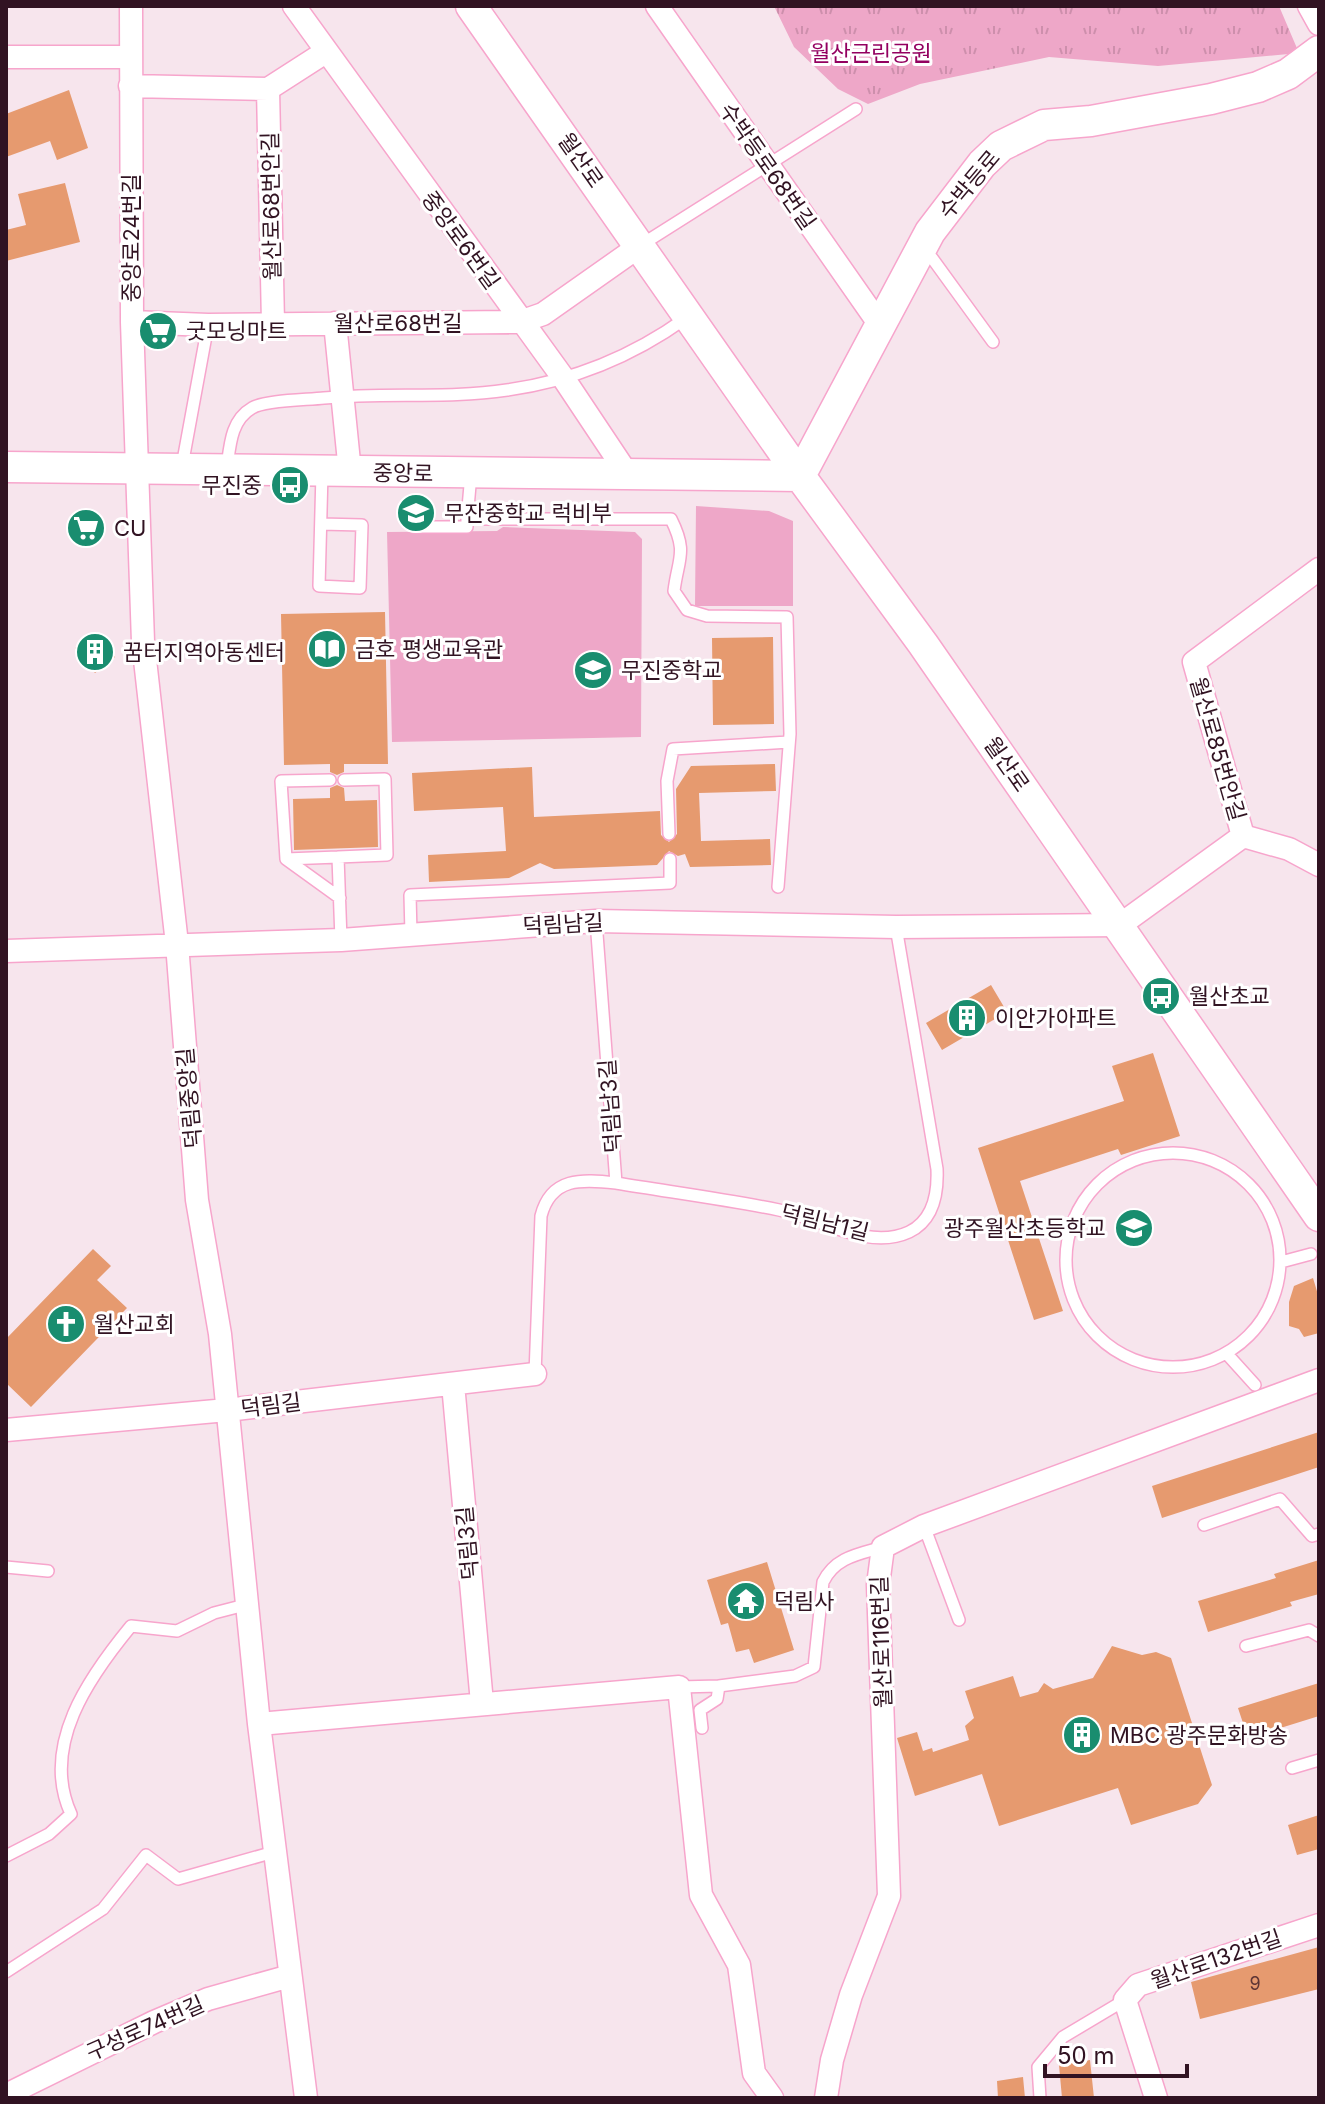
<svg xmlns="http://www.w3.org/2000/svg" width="1325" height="2104" font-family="Inter,'Noto Sans KR',sans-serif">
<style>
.grass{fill:url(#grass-tufts)}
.pitch{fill:#eea7c8}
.building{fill:#e69a6f}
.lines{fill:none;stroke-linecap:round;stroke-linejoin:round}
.lane-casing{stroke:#f7a5cc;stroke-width:14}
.street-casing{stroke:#f7a5cc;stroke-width:25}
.secondary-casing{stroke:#f7a5cc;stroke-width:33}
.lane{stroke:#fff;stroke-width:11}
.street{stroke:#fff;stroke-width:22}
.secondary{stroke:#fff;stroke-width:30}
.labels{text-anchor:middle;stroke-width:6;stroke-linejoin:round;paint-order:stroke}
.number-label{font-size:18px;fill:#5e3535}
.park-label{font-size:22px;fill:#930060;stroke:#fff}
.street-label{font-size:22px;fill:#311322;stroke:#fff}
.poi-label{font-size:22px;fill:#311322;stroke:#fff;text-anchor:start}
</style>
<defs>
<pattern id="grass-tufts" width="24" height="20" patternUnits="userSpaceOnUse" patternTransform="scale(2)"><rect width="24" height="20" fill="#eea7c8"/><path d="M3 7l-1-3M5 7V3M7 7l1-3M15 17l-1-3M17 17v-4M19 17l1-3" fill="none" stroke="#cd8fac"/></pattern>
</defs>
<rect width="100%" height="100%" fill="#f7e5ed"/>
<path class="grass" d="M774,6H1279L1299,53L1158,66L1049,57L920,84L868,104L838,89L794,47Z"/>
<path class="pitch" d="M696,506L769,511L793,521V606H695Z
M503,527L635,532L642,539L641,737L392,742L387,532L497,531Z"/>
<path class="building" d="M69,90L88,148L57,160L50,141L6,157V114Z
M65,183L80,242L6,261V230L26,225L18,194Z
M385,612L388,764H344V772L337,775L330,772V764L284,765L281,614Z
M96,632L115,657L95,673L75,648Z
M773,637L774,724L713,725L712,638Z
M775,764L776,791L699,793L701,841L770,839L771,865L690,867L685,854L678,856L669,851L657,865L554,869L540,863L509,878L429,882L428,855L506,851L503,807L414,811L412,773L532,767L534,817L660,811L661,835L669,842L677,834L676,789L691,766Z
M337,785L344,788L345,801L377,800L378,847L294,850L293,799L330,798V788Z
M991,985L1007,1012L942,1050L926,1023Z
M1153,1053L1180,1136L1121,1155L1118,1149L1020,1181L1063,1311L1034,1320L978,1148L1124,1101L1112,1066Z
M93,1249L111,1266L97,1280L127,1308L31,1407L6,1383V1339Z
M1313,1278L1319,1298V1333L1304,1337L1299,1329L1289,1326V1302L1294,1286Z
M1319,1432V1467L1162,1518L1152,1486Z
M1319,1560V1594L1290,1602L1292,1606L1208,1632L1198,1601L1276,1578L1274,1574Z
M767,1562L794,1650L754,1663L749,1649L736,1652L728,1623L721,1625L707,1580Z
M1112,1646L1142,1655L1156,1652L1171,1658L1212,1785L1198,1804L1131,1825L1118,1788L999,1826L982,1774L915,1796L897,1738L917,1732L923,1751L932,1748L933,1752L969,1740L965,1726L974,1718L965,1691L1013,1676L1020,1697L1038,1692L1044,1683L1053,1689L1093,1678Z
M1319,1683V1716L1248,1738L1238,1708Z
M1319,1815V1849L1297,1855L1288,1825Z
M1319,1947V1989L1200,2019L1191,1982Z
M1090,2060L1094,2098H1062L1059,2065Z
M1023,2077L1025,2098H998L997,2081Z"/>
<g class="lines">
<g class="lane-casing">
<path id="lane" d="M641,245L856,109
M922,255L932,258L993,342
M182,466L208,325
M227,467C230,445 231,420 252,408C265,400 307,400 324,398C385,392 447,399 507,390C572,381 633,356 686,318
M471,474L467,519H671C688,553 678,558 674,591L687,610L707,616L787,617L790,734L778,887
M321,524L362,525L360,588L319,586C320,548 321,511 322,473
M415,527H467V519
M330,780L281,781L286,859L338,857
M669,834L667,781L673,749L789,742
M286,859L340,898
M411,934L410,895L670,883V859
M341,940L338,857L387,855L385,779L344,780
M1066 1260a107 107 0 1 1 214 0a107 107 0 1 1-214 0Z
M616,1183C670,1192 725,1199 779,1210C819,1218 868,1251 909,1232C934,1220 938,1192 937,1169L896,927
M1281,1262L1311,1254
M1227,1354L1255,1385
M535,1374L541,1216C551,1177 582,1179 616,1183L596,921
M1204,1525L1280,1499L1312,1536L1319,1534
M924,1526L959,1620
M6,1567L48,1571
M1246,1646L1309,1630L1319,1636
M679,1687L719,1686
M702,1728L700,1710L717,1699L719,1686L795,1676L814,1667L823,1582C835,1557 859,1554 883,1547
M1292,1768L1319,1760
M6,1856L49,1834L71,1814C40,1746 89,1677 131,1626L177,1631L214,1613L245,1605
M6,1972L103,1909L146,1855L178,1879L274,1852
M1040,2098L1038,2067L1063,2037L1125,2000"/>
</g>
<g class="street-casing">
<path id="street" d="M131,6L132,322L143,642L177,944L197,1200L220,1334L259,1724
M294,6L564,379L628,475
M657,6L880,325
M1309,6L1319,24
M6,57H130
M130,86L268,89L324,53
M268,89L273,323
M132,322L208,325L520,322L543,314L641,245
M335,323L350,472
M1243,836L1194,662L1319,569
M1243,836L1289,849L1319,865
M6,951L341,940L596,921L896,927L1120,925L1243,836
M453,1384L482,1703
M6,1430L227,1410L535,1374
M6,2095L154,2022L208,1999L290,1976
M306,2098L259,1724L679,1687L701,1895L739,1965L754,2073L772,2098
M826,2098L832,2060L851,1995L889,1896L878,1585L883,1547L924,1526L1319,1380
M1156,2098L1125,2000L1138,1985L1319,1925"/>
</g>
<g class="secondary-casing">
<path id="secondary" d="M471,6L800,476L923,644L1319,1216
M6,467L800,476
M800,476L930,232L982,164L1001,146L1044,125L1091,121L1211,99L1258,87L1288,74L1319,51"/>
</g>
<use href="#lane" class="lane"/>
<use href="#street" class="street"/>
<use href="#secondary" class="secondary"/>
</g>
<defs>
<g id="supermarket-disc" transform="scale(2)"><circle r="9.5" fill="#198d6f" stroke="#fff"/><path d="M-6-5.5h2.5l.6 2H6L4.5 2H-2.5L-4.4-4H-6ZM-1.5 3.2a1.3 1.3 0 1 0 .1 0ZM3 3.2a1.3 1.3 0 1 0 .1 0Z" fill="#fff"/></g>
<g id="bus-disc" transform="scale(2)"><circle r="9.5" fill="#198d6f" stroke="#fff"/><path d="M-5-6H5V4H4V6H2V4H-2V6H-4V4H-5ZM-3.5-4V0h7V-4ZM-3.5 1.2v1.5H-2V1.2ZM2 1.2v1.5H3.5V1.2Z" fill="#fff"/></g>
<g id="school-disc" transform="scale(2)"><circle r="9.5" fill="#198d6f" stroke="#fff"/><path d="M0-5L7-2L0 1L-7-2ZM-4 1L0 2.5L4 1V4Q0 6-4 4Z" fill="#fff"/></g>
<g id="library-disc" transform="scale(2)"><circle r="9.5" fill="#198d6f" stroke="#fff"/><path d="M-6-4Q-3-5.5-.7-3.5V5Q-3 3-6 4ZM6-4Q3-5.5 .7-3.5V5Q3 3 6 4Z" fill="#fff"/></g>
<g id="building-disc" transform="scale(2)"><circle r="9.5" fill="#198d6f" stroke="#fff"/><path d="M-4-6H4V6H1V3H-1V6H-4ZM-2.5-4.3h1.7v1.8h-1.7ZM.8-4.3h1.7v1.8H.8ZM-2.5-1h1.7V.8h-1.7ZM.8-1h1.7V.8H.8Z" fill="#fff"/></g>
<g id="church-disc" transform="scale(2)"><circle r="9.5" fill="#198d6f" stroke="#fff"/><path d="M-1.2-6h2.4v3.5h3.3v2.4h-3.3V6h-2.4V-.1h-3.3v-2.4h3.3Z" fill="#fff"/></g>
<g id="temple-disc" transform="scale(2)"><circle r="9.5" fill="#198d6f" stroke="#fff"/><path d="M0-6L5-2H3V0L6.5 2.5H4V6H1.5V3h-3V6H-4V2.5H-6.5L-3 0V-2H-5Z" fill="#fff"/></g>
</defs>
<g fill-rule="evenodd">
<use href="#supermarket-disc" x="158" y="331"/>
<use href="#bus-disc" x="290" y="485"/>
<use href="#school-disc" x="416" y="513"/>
<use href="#supermarket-disc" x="86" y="528"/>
<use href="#library-disc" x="327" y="649"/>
<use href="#building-disc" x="95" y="652"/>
<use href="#school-disc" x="593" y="670"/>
<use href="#bus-disc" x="1161" y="996"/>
<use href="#building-disc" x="967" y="1018"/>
<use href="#school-disc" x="1134" y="1228"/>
<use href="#church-disc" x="66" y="1324"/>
<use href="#temple-disc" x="746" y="1601"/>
<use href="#building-disc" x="1082" y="1735"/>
</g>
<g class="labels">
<g class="number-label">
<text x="1255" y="1990">9</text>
</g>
<g class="park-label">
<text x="871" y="61">월산근린공원</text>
</g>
<g class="street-label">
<text transform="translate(581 160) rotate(55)" y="8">월산로</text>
<text transform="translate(768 166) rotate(55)" y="8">수박등로68번길</text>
<text transform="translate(969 184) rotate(-50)" y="8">수박등로</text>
<text transform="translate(271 206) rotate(-91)" y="8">월산로68번안길</text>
<text transform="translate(131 238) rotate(-90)" y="8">중앙로24번길</text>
<text transform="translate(461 240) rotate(54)" y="8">중앙로6번길</text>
<text x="398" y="331">월산로68번길</text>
<text transform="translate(403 473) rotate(1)" y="8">중앙로</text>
<text transform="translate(1218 749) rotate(74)" y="8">월산로85번안길</text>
<text transform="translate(1007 764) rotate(55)" y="8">월산로</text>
<text transform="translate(563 924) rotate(-3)" y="8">덕림남길</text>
<text transform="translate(189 1098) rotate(-95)" y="8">덕림중앙길</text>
<text transform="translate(610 1106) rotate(-94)" y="8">덕림남3길</text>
<text transform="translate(825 1222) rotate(14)" y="8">덕림남1길</text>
<text transform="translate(271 1405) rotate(-7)" y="8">덕림길</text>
<text transform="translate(467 1543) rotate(-95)" y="8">덕림3길</text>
<text transform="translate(881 1642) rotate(-92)" y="8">월산로116번길</text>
<text transform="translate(1216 1959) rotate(-19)" y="8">월산로132번길</text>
<text transform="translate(145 2028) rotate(-24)" y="8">구성로74번길</text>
</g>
<g class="poi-label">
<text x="186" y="339">굿모닝마트</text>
<text x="262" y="493" text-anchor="end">무진중</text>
<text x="444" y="521">무잔중학교 럭비부</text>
<text x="114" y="536">CU</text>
<text x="355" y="657">금호 평생교육관</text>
<text x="123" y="660">꿈터지역아동센터</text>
<text x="621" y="678">무진중학교</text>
<text x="1189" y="1004">월산초교</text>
<text x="995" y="1026">이안가아파트</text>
<text x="1106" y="1236" text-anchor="end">광주월산초등학교</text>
<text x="94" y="1332">월산교회</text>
<text x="774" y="1609">덕림사</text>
<text x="1110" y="1743">MBC 광주문화방송</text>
</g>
</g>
<rect width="1325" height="2104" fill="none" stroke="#311322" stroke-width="16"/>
<path d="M1045 2064v12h142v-12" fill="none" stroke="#311322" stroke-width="4"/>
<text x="1057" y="2064" font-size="24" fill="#311322" stroke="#ffffff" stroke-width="6" paint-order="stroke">50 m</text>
</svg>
